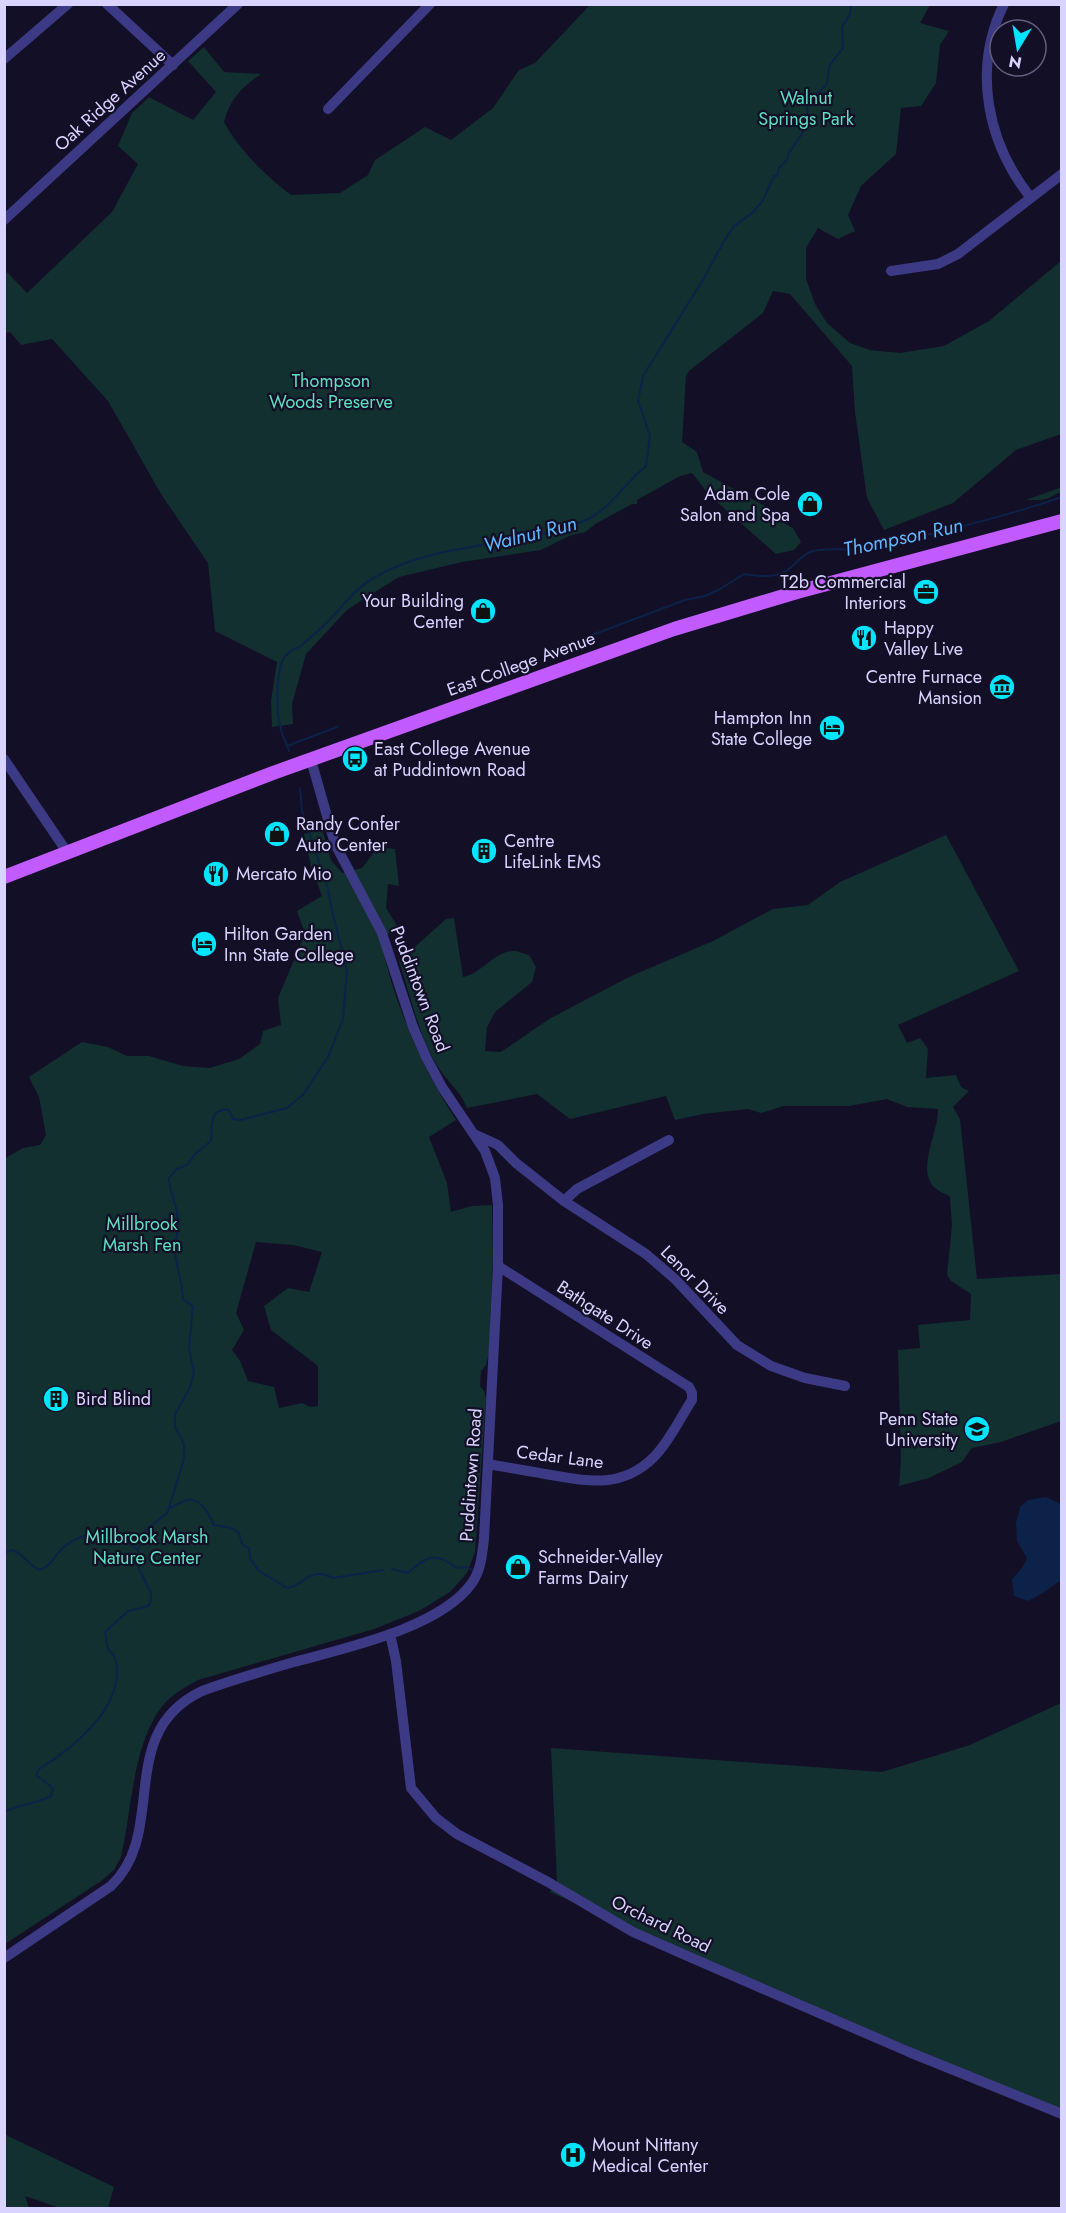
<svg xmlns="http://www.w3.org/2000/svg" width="1066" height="2213" font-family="Jost,sans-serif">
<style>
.green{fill:#12302f;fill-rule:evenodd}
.water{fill:#0c2248}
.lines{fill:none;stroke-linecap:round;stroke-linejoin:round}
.stream{stroke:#0c2248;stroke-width:2}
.minor{stroke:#3d3a85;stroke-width:10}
.major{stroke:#c25bff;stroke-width:14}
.labels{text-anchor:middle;stroke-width:4.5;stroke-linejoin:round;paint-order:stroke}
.park-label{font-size:18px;fill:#5fe0c0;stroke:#130f26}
.street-label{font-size:18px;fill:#d9d4ff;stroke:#130f26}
.poi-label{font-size:18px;fill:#d9d4ff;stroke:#130f26;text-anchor:start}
.water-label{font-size:20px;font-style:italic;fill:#62b6ff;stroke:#130f26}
</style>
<rect width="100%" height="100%" fill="#130f26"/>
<path class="green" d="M590,5H930L920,23L949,31L940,45L936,83L921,106L901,108L896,154L861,186L848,215L855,231L838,239L818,228L806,248V279L815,304L827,323L850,343L870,350L900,353L944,346L989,321L1061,261V434L1016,450L953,503L884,530L867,498L855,412L852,366L790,294L773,291L763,313L689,371L686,376L682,442L697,452L703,472L765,506L780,521L793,528L801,542L794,550L776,554L709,495L692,473L680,476L637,500V504H632L597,523L585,532L569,536L541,550L462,562L399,577L381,588L347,610L306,654L292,704L293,724L272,727L271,701L277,662L215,631L208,563L161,494L108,401L52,339L21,345L10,332L5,333V274L7,272L27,293L112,212L138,164L118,146L132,113L149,97L193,120L216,92L188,61L204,47L224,72L261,74C242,87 230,99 224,122C240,151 265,175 291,195L340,193L368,175L375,160L425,127L451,140L493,108L519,70L535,63Z
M1062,487L1061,492C1058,493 1055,495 1052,496C1045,501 1035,500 1026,500Z
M322,829L331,860L342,873L362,868L378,847L395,849L399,886L388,884L386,908L399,929L380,938C394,1003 420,1064 456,1120L429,1137L447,1183L451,1212L471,1206L492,1205L493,1258L489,1353L486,1365L481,1371L480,1386L484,1391L486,1399L475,1552L467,1573L450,1592L419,1611L374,1629L198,1680C187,1686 176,1692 167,1701C133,1736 132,1810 121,1857L114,1870L101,1881L5,1944L4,1159L23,1148L40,1145L46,1135L39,1097L29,1077L82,1042L108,1047L127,1056H149L183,1066L210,1068L239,1059L260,1044L263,1031L281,1025L278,998L305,934L297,911L322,896L311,866L304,834ZM256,1242L293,1245L322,1252L309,1292L288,1288L264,1306L271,1330L318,1366V1406L310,1407L302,1403L279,1408L274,1387L248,1381L240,1361L232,1350L244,1330L236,1313Z
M946,835L1019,971L898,1025L907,1043L920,1038L928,1049L926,1078L956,1075L961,1087L969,1091L953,1107L960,1119L977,1279L1061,1274V1421L1001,1442L972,1448L962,1462L929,1478L899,1486L901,1459L898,1350L920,1348L918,1325L970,1320L971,1294L951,1281L947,1275L952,1225L950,1197C946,1194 938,1191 934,1187C916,1169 939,1131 938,1109L907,1107L887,1099L849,1106H784L761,1113L748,1109L703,1114L675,1120L666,1096L570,1119L537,1094L467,1108C460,1090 444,1079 435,1062C418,1032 410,994 399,961L446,919L454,918L463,977C482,974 495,950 515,951C519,951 524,954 529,955L536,967L532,982L495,1012L487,1027L485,1051L501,1052L549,1019L629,977L713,941L773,909L808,905L840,882Z
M1061,1703V2117L550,1892L557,1880L551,1748L882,1772L970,1745Z
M4,2134L114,2187L108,2208H60L25,2196L29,2208H5Z"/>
<path class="water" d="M1046,1497L1061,1504V1580L1043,1593L1028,1601L1014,1596L1012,1579L1022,1568L1027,1558L1017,1541L1016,1523L1020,1507L1028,1500Z"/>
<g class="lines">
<path class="stream" d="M547,652L685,600L705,596L720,589L744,574C758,576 777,579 789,569C796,564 801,556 810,552C827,546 847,552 865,548C931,535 998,519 1062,497
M287,746L337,727
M289,751C286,742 281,734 280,725C276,709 276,671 284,658C289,650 296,649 302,645C309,639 316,633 323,626C341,610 353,589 375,577C439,540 519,549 586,520C609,510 626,482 646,466L650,436L638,401L643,376L704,278L724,241L733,227L752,213L762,202L774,176H777L779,168L787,160L789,153L809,123L807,108L811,100L827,84L829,66L843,48L842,27L850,14L851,4
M169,1508C175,1506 182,1501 187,1500C201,1497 210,1516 214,1525L232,1528L239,1533L242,1544L249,1548L250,1558L258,1570L287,1588C306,1585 308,1566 333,1578L383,1570
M138,1550L146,1530L167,1513L169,1508L184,1459V1444L175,1427V1415L190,1387L194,1373L189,1348L193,1306L183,1299C182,1283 177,1268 175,1252C174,1241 180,1230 178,1219C177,1204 169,1193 169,1178L177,1169L187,1165L195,1154L211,1141C213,1129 207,1108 229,1110L233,1119L240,1120L287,1108L303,1095L328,1057L343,1019L347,970L332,911L328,889L302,811L300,788
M4,1553L13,1550C24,1555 29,1565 39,1570C51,1567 54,1556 63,1548C84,1528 117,1533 138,1550L139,1569L151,1593V1600L149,1605L142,1608L128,1611L105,1632L108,1649C115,1655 116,1660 117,1669C119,1711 72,1749 39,1769L36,1775L53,1788L51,1796C35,1804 20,1804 4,1812
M392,1569L408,1573C425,1557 436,1550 456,1568L467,1567L474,1571"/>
<path class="minor" d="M107,4L173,65
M1004,4C972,69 987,143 1031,198
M4,59L68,4
M328,109L430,4
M4,220L238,4
M891,271L938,264L958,254L1062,174
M4,759L67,852
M474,1134L498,1145L516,1163L564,1201L646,1254L675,1279L737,1345L771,1366L805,1378L845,1386
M564,1201L577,1189L669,1140
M488,1464C509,1468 530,1471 551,1475C590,1482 623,1488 654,1457C670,1441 680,1418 692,1400V1393L689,1387L498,1266
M390,1634L396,1661L411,1788L436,1818L457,1834L548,1882L633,1932L685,1955L909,2052L1062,2114
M4,1958L111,1886C169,1831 114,1733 202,1691C232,1680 263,1671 294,1662C345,1648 440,1628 472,1583C481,1570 482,1555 484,1539L498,1266V1205L495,1178L485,1151L442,1087L426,1057L413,1027L382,933L335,844L311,760"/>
<path class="major" d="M4,877L273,773L674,629L797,592L1062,521"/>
</g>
<defs>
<g id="shop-disc" transform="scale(1.35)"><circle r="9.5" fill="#00e5ff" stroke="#130f26"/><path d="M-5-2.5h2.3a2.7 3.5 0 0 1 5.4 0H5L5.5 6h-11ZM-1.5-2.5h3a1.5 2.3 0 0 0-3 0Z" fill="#111"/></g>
<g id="office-disc" transform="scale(1.35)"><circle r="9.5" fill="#00e5ff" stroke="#130f26"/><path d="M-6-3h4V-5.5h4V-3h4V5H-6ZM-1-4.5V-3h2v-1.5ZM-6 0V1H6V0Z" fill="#111"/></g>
<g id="restaurant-disc" transform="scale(1.35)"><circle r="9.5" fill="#00e5ff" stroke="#130f26"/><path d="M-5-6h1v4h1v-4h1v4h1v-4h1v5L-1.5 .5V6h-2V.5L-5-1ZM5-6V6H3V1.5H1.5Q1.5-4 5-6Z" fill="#111"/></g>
<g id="museum-disc" transform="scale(1.35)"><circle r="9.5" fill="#00e5ff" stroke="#130f26"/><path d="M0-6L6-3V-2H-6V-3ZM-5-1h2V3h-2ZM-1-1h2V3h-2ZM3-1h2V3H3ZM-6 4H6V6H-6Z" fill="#111"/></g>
<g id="hotel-disc" transform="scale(1.35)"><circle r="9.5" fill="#00e5ff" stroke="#130f26"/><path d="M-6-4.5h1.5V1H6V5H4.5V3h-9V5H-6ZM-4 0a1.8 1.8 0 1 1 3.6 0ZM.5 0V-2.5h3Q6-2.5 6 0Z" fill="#111"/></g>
<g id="bus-disc" transform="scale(1.35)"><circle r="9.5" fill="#00e5ff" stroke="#130f26"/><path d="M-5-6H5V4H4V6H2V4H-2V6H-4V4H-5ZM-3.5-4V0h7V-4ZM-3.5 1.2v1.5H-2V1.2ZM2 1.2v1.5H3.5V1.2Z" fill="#111"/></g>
<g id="building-disc" transform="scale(1.35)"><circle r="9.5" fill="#00e5ff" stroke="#130f26"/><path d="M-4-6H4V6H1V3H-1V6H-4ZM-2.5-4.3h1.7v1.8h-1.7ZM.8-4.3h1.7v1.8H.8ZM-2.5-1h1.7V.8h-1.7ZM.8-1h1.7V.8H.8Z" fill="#111"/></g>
<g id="university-disc" transform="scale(1.35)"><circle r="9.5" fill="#00e5ff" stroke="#130f26"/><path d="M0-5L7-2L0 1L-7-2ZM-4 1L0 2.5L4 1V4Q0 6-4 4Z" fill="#111"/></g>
<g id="hospital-disc" transform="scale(1.35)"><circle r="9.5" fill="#00e5ff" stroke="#130f26"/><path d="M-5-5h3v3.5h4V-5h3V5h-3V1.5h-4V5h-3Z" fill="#111"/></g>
</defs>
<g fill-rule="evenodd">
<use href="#shop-disc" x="810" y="504"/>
<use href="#office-disc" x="926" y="592"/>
<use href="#shop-disc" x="483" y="611"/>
<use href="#restaurant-disc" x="864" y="638"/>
<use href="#museum-disc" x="1002" y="687"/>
<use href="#hotel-disc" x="832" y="728"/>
<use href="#bus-disc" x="355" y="759"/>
<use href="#shop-disc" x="277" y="834"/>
<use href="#building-disc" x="484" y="851"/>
<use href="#restaurant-disc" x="216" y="874"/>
<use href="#hotel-disc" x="204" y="944"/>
<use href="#building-disc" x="56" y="1399"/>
<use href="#university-disc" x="977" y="1429"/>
<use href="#shop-disc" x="518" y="1567"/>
<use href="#hospital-disc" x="573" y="2155"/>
</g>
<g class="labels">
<g class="park-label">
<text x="806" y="104">Walnut<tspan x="806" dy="21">Springs Park</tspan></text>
<text x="331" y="387">Thompson<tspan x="331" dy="21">Woods Preserve</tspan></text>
<text x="142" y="1230">Millbrook<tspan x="142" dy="21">Marsh Fen</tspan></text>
<text x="147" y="1543">Millbrook Marsh<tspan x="147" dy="21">Nature Center</tspan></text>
</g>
<g class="street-label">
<text transform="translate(110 100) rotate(-42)" y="6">Oak Ridge Avenue</text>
<text transform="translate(521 664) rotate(-20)" y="6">East College Avenue</text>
<text transform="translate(420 989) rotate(69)" y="6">Puddintown Road</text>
<text transform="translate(695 1280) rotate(45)" y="6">Lenor Drive</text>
<text transform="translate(605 1315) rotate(33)" y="6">Bathgate Drive</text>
<text transform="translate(560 1457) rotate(7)" y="6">Cedar Lane</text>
<text transform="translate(471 1475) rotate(-86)" y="6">Puddintown Road</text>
<text transform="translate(661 1924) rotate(26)" y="6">Orchard Road</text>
</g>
<g class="poi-label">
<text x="790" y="500" text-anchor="end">Adam Cole<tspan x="790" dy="21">Salon and Spa</tspan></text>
<text x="906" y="588" text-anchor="end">T2b Commercial<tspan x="906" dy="21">Interiors</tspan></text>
<text x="464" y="607" text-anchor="end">Your Building<tspan x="464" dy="21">Center</tspan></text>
<text x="884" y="634">Happy<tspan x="884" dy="21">Valley Live</tspan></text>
<text x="982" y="683" text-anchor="end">Centre Furnace<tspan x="982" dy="21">Mansion</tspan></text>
<text x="812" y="724" text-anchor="end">Hampton Inn<tspan x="812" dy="21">State College</tspan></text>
<text x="374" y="755">East College Avenue<tspan x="374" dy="21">at Puddintown Road</tspan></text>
<text x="296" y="830">Randy Confer<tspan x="296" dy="21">Auto Center</tspan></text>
<text x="504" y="847">Centre<tspan x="504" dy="21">LifeLink EMS</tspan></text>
<text x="236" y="880">Mercato Mio</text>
<text x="224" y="940">Hilton Garden<tspan x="224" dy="21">Inn State College</tspan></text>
<text x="76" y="1405">Bird Blind</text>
<text x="958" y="1425" text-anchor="end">Penn State<tspan x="958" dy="21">University</tspan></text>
<text x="538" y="1563">Schneider-Valley<tspan x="538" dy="21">Farms Dairy</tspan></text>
<text x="592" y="2151">Mount Nittany<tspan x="592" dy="21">Medical Center</tspan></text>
</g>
<g class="water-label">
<text transform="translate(530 534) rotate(-14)" y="7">Walnut Run</text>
<text transform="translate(903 537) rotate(-12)" y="7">Thompson Run</text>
</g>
</g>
<rect width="1066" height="2213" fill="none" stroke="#d9d4ff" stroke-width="12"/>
<g transform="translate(1018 48) rotate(191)"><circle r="28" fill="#130f26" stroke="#625e7d" stroke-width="1.5"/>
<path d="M0-4.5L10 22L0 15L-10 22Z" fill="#00e5ff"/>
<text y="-9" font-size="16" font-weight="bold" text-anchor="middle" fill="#d9d4ff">N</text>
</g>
</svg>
